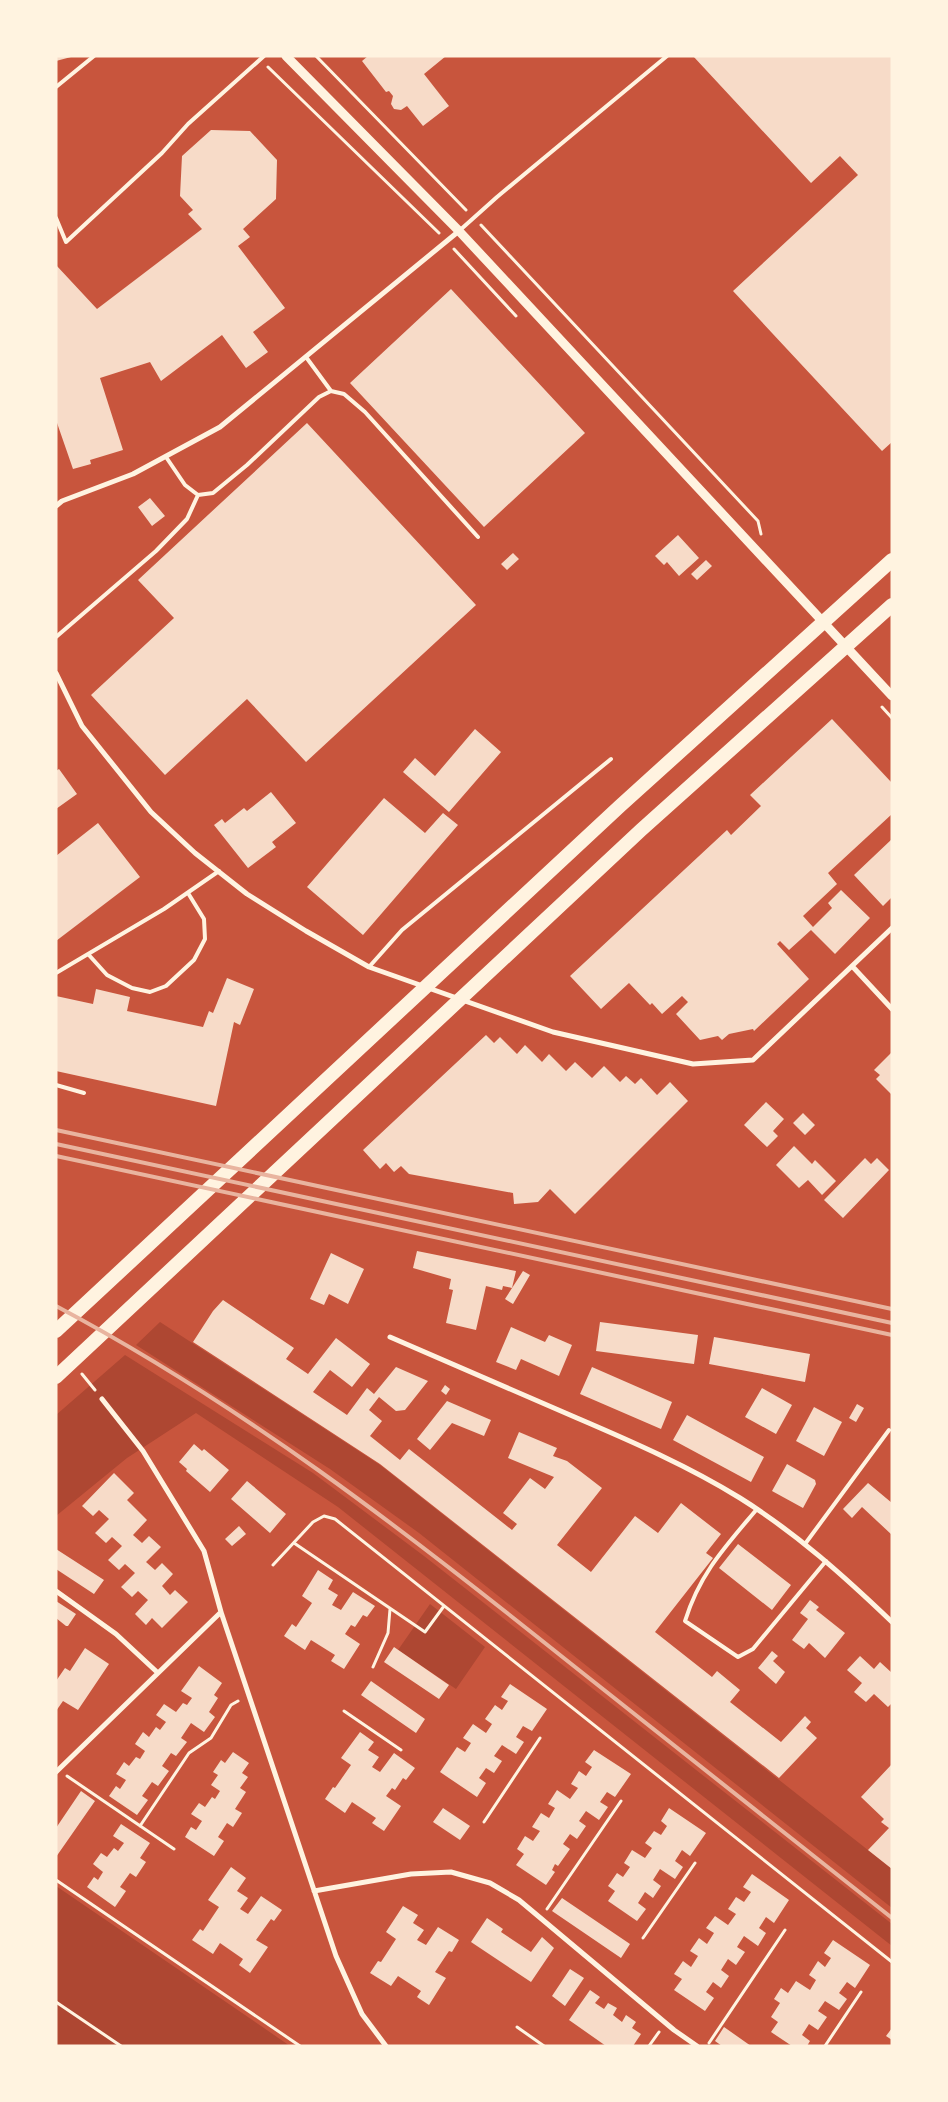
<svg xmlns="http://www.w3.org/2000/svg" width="948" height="2102" font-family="'Space Grotesk',sans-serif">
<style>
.green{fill:#ae4732}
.building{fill:#f7dbc8}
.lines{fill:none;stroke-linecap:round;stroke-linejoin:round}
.path{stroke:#fff3e0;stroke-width:3}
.service{stroke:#fff3e0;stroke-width:4}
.minor{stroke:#fff3e0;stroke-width:5}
.tertiary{stroke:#fff3e0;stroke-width:9}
.trunk{stroke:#fff3e0;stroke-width:14}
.rail{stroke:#e9b49f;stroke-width:4}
</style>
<rect width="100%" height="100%" fill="#c8553d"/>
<path class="green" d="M160,1322L380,1465L892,1869V1908L419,1533L330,1469L136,1345Z
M125,1355L313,1473L424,1556L892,1924V1946L338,1507L196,1413L127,1458L56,1516V1415Z
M430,1604L485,1647L456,1689L398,1650Z
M56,1886L261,2026L290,2046H56Z"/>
<path class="building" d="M56,56H71V57L56,61Z
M368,56H446L424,74L449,106L423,126L407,106L401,110L394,109L391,104L393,96L389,91L386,92L362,61Z
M693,56H892V442L882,451L733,291L858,175L840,156L811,183Z
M211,130L250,131L277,160L276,199L243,229L250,237L238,246L285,308L253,332L268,352L246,368L222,335L161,381L150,362L100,378L123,450L90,460L91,464L73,469L56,420V265L97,309L202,229L188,214L193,210L180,196L182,156Z
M451,289L585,433L484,527L350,383Z
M307,423L476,605L306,762L247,699L165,775L91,695L174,618L138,580Z
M150,498L165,516L152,526L138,507Z
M678,535L699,558L679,576L667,562L664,565L655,556Z
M513,553L519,559L507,570L501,564Z
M706,560L712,566L697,580L691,574Z
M832,719L892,783V814L828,873L837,884L803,916L813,927L832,908L828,903L841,890L870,918L835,954L811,930L789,950L780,941L777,944L809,979L754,1031L753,1029L729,1034L722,1040L718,1036L700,1040L676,1014L688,1002L682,996L662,1014L652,1003L650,1005L629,983L601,1009L570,976L727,830L731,835L761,806L750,795Z
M475,729L501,752L449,812L403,772L415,758L435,776Z
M59,769L77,794L56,809V771Z
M271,792L296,823L272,842L276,847L248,868L214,825L222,819L225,823L244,808L247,811Z
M384,798L425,833L443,813L458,825L363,935L307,887Z
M98,823L140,877L56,941V856Z
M892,839V897L883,906L854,875Z
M227,978L254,989L240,1025L234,1022L216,1106L56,1071V996L93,1004L96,989L130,997L127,1011L203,1027L209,1011L213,1013Z
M486,1035L494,1043L500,1037L517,1054L525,1045L542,1062L549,1054L566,1071L575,1062L592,1078L604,1066L620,1082L626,1076L635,1084L641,1078L657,1095L670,1082L688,1101L575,1214L550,1189L538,1202L514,1204L513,1193L409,1174L401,1166L394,1172L386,1163L380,1169L363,1150Z
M892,1052V1095L876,1079L880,1075L874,1070Z
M766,1102L784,1119L773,1131L778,1136L767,1147L744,1125Z
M803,1113L815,1125L805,1135L793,1123Z
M794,1146L812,1164L815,1160L836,1181L822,1195L808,1180L799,1188L776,1165Z
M865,1158L871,1164L877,1158L889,1170L843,1218L824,1200Z
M417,1251L516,1271L512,1288L503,1286L502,1290L486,1286L476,1330L446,1323L453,1290L449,1289L451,1279L413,1268Z
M331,1253L364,1269L348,1304L329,1294L324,1305L310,1299Z
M523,1271L530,1275L513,1304L505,1299Z
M223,1300L294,1348L286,1359L308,1374L336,1338L370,1364L352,1387L330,1370L313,1392L347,1415L367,1388L374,1394L396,1367L428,1381L405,1410L396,1411L379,1397L369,1410L382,1421L370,1436L400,1460L409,1449L512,1530L517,1524L503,1513L530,1478L545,1489L554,1477L508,1458L519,1432L557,1448L553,1456L567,1461L602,1488L557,1545L591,1572L635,1516L658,1533L681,1503L721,1534L706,1553L713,1558L655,1632L712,1677L717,1671L740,1690L730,1702L781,1742L805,1716L811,1722L806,1728L817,1738L779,1778L380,1464L193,1342L213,1311Z
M600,1322L698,1335L694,1364L596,1351Z
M511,1327L545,1342L549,1335L572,1345L559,1376L521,1359L516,1370L496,1362Z
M714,1337L810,1354L805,1382L709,1364Z
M592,1367L672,1402L661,1429L580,1394Z
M445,1385L450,1389L446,1395L441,1391Z
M762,1388L792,1405L776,1434L745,1417Z
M447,1401L491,1420L484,1436L452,1423L430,1450L417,1439Z
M857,1404L864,1408L856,1422L849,1418Z
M814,1407L842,1422L824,1456L796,1441Z
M687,1415L764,1457L751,1482L673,1440Z
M194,1444L202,1451L204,1449L229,1470L210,1492L186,1471L187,1469L179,1462Z
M787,1464L815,1480L816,1484L803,1508L772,1491Z
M114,1473L134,1493L127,1500L147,1520L133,1535L142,1543L149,1536L161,1547L146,1562L155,1570L162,1563L173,1574L162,1586L170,1595L175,1590L188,1602L162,1628L152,1618L146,1625L135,1614L148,1600L138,1591L132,1597L121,1587L135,1573L125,1564L119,1570L108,1560L122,1546L112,1537L106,1543L95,1533L109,1519L99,1510L93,1516L82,1506Z
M247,1481L286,1514L270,1533L231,1499Z
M868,1483L892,1503V1535L862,1507L852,1518L843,1509Z
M239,1526L246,1534L232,1546L225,1539Z
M738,1544L791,1585L772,1610L719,1568Z
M56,1549L104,1580L94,1594L56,1569Z
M318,1570L333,1580L328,1589L338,1595L332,1605L341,1610L353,1592L375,1606L367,1617L363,1615L355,1627L351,1625L345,1634L360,1644L344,1669L331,1661L335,1655L311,1640L305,1650L284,1636L292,1624L296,1627L312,1603L302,1596Z
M810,1600L819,1607L816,1610L845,1633L825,1658L809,1643L804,1649L792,1640L808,1619L800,1613Z
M56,1601L76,1614L68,1626H66L56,1618Z
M394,1647L449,1685L439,1699L384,1662Z
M85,1648L109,1664L78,1710L63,1701L56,1711V1681L65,1668L70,1671Z
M772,1651L778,1656L773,1661L785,1672L776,1684L758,1668Z
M860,1656L874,1669L880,1662L892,1673V1703L888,1707L874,1694L866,1702L854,1692L862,1683L847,1670Z
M199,1666L222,1683L214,1695L218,1698L209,1712L215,1717L204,1732L191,1723L181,1738L187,1742L176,1756L171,1753L162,1766L169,1771L158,1786L152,1782L142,1796L148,1800L137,1815L109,1796L116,1786L120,1789L126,1780L116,1774L124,1762L129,1766L136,1757L140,1759L145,1751L135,1744L143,1732L149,1737L156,1727L160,1730L166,1722L156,1715L164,1704L176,1712L183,1703L187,1705L192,1698L181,1691Z
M371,1681L425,1719L416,1733L361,1695Z
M510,1684L547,1709L532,1731L523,1726L516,1737L524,1742L516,1754L502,1745L494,1756L502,1761L494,1773L486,1768L479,1778L486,1783L477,1797L440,1772L457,1747L465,1752L471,1743L463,1738L473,1724L486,1733L492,1724L485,1719L495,1705L502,1710L508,1701L501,1697Z
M360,1732L374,1742L368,1750L379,1757L372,1767L380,1772L394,1753L415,1768L406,1780L403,1778L395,1790L392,1788L386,1796L401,1806L384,1831L372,1823L376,1818L352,1802L345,1813L325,1799L333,1787L335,1788L351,1765L341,1758Z
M594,1750L631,1774L615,1797L607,1792L600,1802L608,1807L599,1820L586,1811L579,1821L586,1826L577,1839L570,1834L563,1844L570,1849L558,1866L555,1864L552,1870L555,1872L546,1885L516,1865L524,1854L517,1849L525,1836L533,1841L540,1831L532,1827L541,1813L549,1818L555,1808L548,1804L557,1790L570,1799L578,1788L571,1784L579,1771L586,1776L592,1767L585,1762Z
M233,1752L249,1763L242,1773L248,1777L240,1788L246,1792L235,1809L242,1813L233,1827L227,1823L218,1837L224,1841L214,1856L185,1837L191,1827L196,1830L202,1821L191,1814L199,1803L205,1807L212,1797L215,1799L220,1791L211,1785L218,1775L213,1772L221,1760L225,1763Z
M892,1764V1869L868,1850L889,1828L881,1822L884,1819L861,1797Z
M81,1791L95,1801L56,1857V1828Z
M443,1808L470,1826L460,1840L433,1822Z
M669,1808L706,1833L690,1856L682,1850L675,1861L683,1867L675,1879L660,1869L653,1880L661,1886L653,1898L645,1892L638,1903L646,1909L637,1921L608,1901L615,1891L608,1886L617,1873L623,1877L630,1867L624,1863L632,1850L645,1858L652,1848L645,1843L654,1831L661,1835L667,1826L661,1821Z
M121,1824L150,1843L140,1858L146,1862L136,1877L130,1873L120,1887L126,1891L115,1907L87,1887L94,1877L98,1880L103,1872L93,1864L101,1853L107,1857L114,1848L118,1851L124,1843L113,1836Z
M231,1867L246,1878L237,1891L248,1898L240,1909L248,1914L261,1896L282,1910L274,1921L271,1919L256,1940L268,1947L250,1973L239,1965L243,1959L220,1943L213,1954L192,1940L200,1929L203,1931L219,1907L208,1900Z
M752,1874L789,1900L774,1923L766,1917L759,1928L766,1933L758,1946L744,1936L737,1947L745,1952L736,1965L728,1959L721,1970L729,1976L721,1988L713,1982L706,1992L714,1998L705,2011L674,1990L682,1979L674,1974L683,1961L691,1967L698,1956L690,1951L699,1938L707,1944L714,1933L706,1928L715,1916L728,1925L736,1914L728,1909L736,1897L744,1902L751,1892L743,1887Z
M562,1898L630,1944L621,1958L552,1911Z
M403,1906L418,1915L413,1923L424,1930L417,1940L426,1945L438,1927L459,1940L452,1952L449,1951L435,1972L446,1978L429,2005L417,1997L421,1991L398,1976L391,1986L370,1973L378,1961L381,1962L396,1939L386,1932Z
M487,1918L503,1929L501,1932L531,1952L542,1937L554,1948L531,1982L471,1942Z
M833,1940L870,1965L855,1988L847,1982L839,1993L847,1999L839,2010L825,2001L818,2011L827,2017L818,2030L809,2024L802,2035L810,2041L807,2046H792L771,2032L778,2022L771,2017L780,2003L774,1999L781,1988L788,1993L796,1981L810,1990L816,1980L809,1975L818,1961L825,1967L831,1958L824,1953Z
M570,1969L584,1978L565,2006L552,1996Z
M590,1990L600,1997L595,2003L604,2009L608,2003L617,2008L613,2015L622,2022L626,2015L636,2022L632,2028L641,2034L633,2046H606L569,2020Z
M724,2027L751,2046H722L715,2041Z
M892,2028V2040L886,2036Z"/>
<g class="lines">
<path class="path" d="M316,56L466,210
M268,67L439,233
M481,225L758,521L761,534
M454,249L516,316
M882,707L892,718
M82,1374L95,1390
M294,1543L425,1632L444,1606
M273,1565L313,1522L324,1516L335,1519L892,1962
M373,1667L388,1633L390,1609
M344,1711L401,1750
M67,1776L174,1849
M484,1822L540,1738
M140,1826L189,1753L211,1738L231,1705L238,1701
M56,1880L300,2046
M547,1909L621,1801
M643,1938L695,1863
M56,2002L121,2046
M517,2027L544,2046
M709,2043L785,1930
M649,2046L659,2032
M825,2046L861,1992"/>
<path class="service" d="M56,87L94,56
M56,218L66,242L162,153L188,124L264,56
M459,231L497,197L667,56
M306,357L331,391
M166,457L185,485L198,495L213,493L247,465L319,397L331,391L344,394L365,412L478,537
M56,637L156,551L187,519L198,495
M88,954L107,975L132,988L150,992L166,986L194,960L205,939L204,919L188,893
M369,967L402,930L611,759
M56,973L164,909L219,871
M56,1085L84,1093
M757,1509C725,1547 700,1573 685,1621L738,1657L753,1649L826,1561
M805,1544L889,1430"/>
<path class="minor" d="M56,506L62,501L133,474L220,427L459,231
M56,673L82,726L151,812L195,853L247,894L306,931L369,967L553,1032L693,1064L753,1060L892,928
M852,966L892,1009
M390,1337C453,1364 515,1391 577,1418C633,1442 688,1466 740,1498C796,1533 844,1576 892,1622
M102,1399L143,1451L204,1551L221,1612L336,1956L362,2014L386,2046
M56,1591L116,1634L158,1673
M56,1772L221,1612
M314,1891L411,1874L451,1872L490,1883L519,1900L674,2030L697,2046"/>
<path class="tertiary" d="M286,56L459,231L892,696"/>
<path class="trunk" d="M56,1331L620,806L892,560
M56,1377L641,830L892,605"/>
<path class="rail" d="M56,1130L892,1309
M56,1144L892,1323
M56,1156L892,1335
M56,1306C239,1403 404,1530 565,1659C674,1745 783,1831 892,1918"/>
</g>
<rect width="948" height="2102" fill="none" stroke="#fff3e0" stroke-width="115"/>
</svg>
